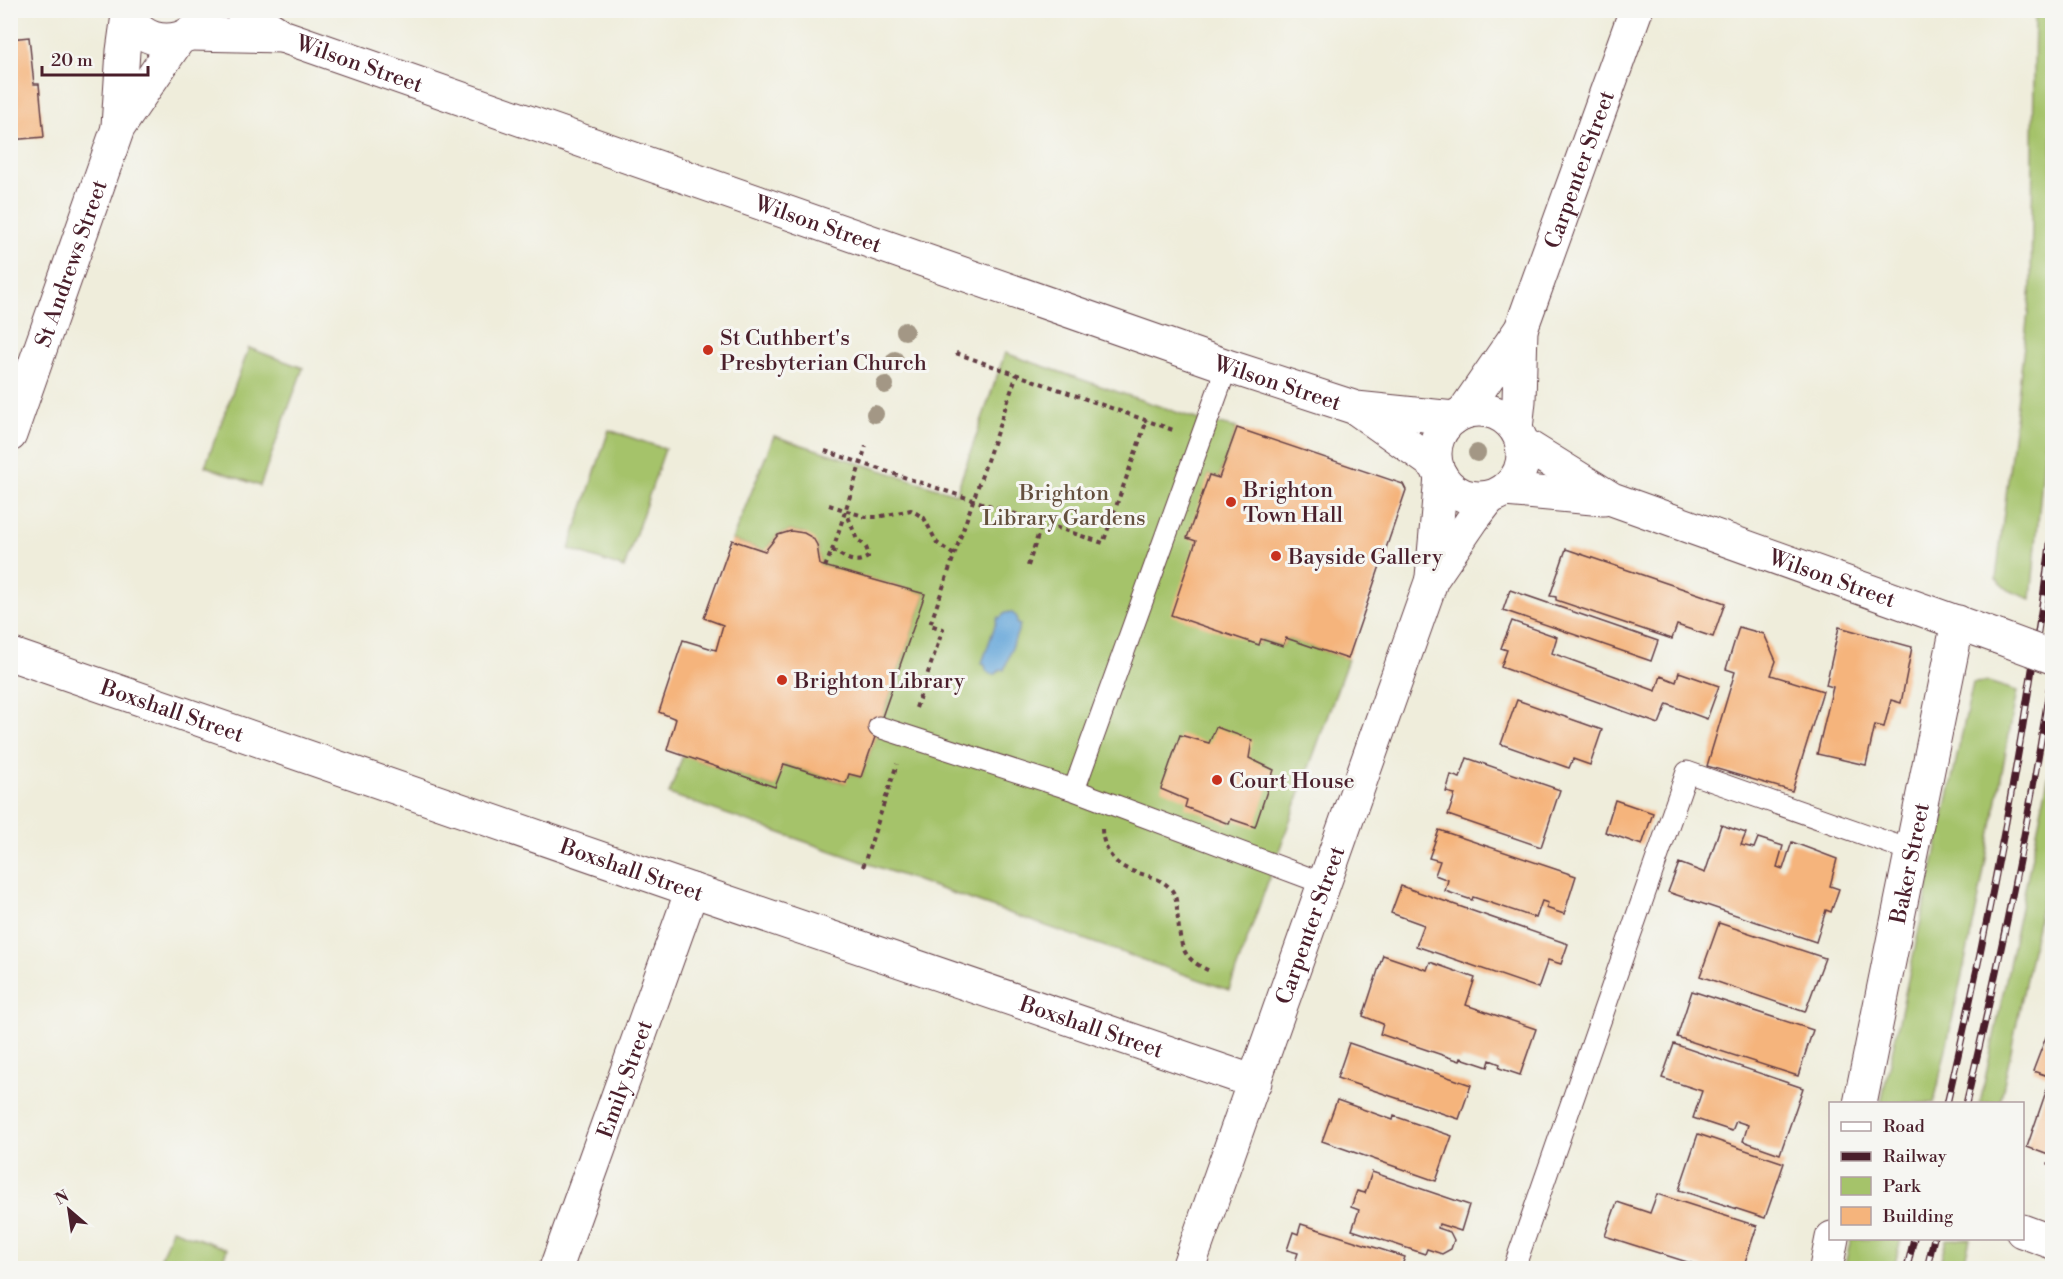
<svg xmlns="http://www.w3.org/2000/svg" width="2063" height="1279" font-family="'Libre Bodoni',serif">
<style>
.green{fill:#a5c36a;stroke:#78714a;stroke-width:1.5}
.water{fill:#65a6d9;stroke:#586282;stroke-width:1.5}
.building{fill:#f5b47c}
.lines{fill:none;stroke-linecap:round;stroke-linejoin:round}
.service-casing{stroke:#633e45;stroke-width:23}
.minor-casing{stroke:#633e45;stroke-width:35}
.tertiary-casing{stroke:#633e45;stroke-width:35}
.path{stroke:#633e45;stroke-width:4;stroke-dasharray:4.5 4.5;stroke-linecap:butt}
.service{stroke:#fff;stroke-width:21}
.minor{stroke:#fff;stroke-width:33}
.tertiary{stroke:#fff;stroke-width:33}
.rail-casing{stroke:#4a1f2b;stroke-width:7}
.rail{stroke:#f6f6f2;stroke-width:4.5;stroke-dasharray:14;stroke-linecap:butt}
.minor-bridge-casing{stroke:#633e45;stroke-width:35;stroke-linecap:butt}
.minor-bridge{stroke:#fff;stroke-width:33}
.tree{fill:#a39785}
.poi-dot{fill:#c8321e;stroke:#f6f6f2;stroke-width:2}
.labels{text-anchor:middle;stroke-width:6;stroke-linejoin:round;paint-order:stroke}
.street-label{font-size:22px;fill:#4a1f2b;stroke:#f6f6f2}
.poi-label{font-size:22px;fill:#4a1f2b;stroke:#f6f6f2;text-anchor:start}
.park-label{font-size:22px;fill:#65503e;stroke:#f6f6f2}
</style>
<rect width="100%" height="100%" fill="#f6f6f2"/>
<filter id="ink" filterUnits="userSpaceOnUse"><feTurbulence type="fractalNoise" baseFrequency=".0167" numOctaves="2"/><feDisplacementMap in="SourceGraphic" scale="12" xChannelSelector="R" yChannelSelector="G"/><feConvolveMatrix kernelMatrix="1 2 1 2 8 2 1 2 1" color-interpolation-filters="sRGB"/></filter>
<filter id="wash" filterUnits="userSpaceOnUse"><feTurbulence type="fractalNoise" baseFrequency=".008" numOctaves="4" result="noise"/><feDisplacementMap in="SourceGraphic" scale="24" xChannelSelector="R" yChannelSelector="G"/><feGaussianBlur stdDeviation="1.35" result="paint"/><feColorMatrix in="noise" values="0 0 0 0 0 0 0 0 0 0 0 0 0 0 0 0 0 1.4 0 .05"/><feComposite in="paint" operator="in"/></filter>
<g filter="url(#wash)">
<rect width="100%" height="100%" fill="#efeddb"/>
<path class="green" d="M2035,11H2052V368L2031,599L2010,591L1996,579L2031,287Z
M249,348L303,368L260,486L205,466Z
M1005,353L1196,419L1237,428L1219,478L1209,475L1196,541L1259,645L1261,639L1283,646L1286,638L1348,659L1229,990L669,794L683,755L774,787L784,764L845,783L849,774L861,777L925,594L820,565L817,545L804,533L791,531L778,535L765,551L732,540L774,436L956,494Z
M609,430L665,449L624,568L569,549Z
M1988,682L2017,691L1978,902L1934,1103H1881L1973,683Z
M2052,760V854L2000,1103H1980Z
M172,1229L227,1249L220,1268H157Z
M1851,1239H1901L1894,1268H1844Z
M1946,1239H1970L1963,1268H1939Z"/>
<path class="water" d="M1011,612L1017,617V624L1020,625L1004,670L1001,669L996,674H990L986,670L985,664L982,663L998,617L1000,618L1005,613Z"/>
<g id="blocks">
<path class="building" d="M29,37L34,84H39L44,137L10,140V39Z
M1237,428L1403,484L1406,490L1348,659L1286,638L1283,646L1261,639L1259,645L1171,615L1196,541L1187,538L1209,475L1219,478Z
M791,531L804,533L813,538L817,545L820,565L925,594L861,777L849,774L846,783L784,764L775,787L667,750L676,719L659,712L683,640L716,650L723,625L704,618L732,540L765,551L778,535Z
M1566,549L1725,603L1713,637L1677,625L1672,639L1556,600V597L1550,596Z
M1510,590L1658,641L1651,661L1503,610Z
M1512,621L1557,637L1552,653L1656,691L1661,676L1676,682L1679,672L1719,686L1707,719L1667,704L1659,724L1501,667L1507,650L1501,648Z
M1739,627L1764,634L1776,661L1771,675L1823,691L1792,791L1707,766L1735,672L1726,669Z
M1839,627L1912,647L1901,703L1891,700L1884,727L1875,725L1866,765L1817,754L1833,687L1826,685Z
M1517,700L1602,730L1590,765L1573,759L1569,768L1501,744Z
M1216,727L1252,740L1249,758L1274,770L1255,827L1231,819L1229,824L1185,807L1187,800L1161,789L1180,735L1209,743Z
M1467,758L1560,790L1541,847L1448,815L1455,794L1446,792L1451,775L1460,778Z
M1615,800L1653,813L1642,845L1605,832Z
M1721,825L1746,833L1741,845L1754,848L1758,838L1783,846L1777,867L1783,869L1792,842L1837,859L1830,886L1839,889L1831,912L1826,910L1816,942L1668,892L1679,863L1705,873Z
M1439,830L1576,876L1564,914L1546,908L1548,903L1542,901L1536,918L1473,897L1472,900L1445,891L1448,880L1435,875L1440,861L1429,858Z
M1401,886L1568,944L1561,964L1548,960L1538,988L1416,946L1424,925L1391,913Z
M1719,923L1825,958L1805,1012L1700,976Z
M1383,955L1427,970L1430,962L1475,978L1466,1005L1536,1029L1520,1075L1499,1068L1500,1064L1490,1060L1488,1067L1461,1058L1460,1061L1380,1034L1383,1024L1363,1016Z
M1692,991L1813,1030L1798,1076L1677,1037Z
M2046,1037L2052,1039V1166L2048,1164L2051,1156L2027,1147L2051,1077L2033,1071Z
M1349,1043L1471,1085L1459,1119L1337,1078Z
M1674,1044L1803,1088L1780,1154L1743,1141L1748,1125L1736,1121L1732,1131L1693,1118L1702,1091L1662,1078Z
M1337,1100L1393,1120L1394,1116L1452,1136L1436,1181L1322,1141Z
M1698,1134L1784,1163L1765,1218L1679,1190Z
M1372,1172L1469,1205L1461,1231L1439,1224L1438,1228L1450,1232L1454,1240L1451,1249L1442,1254L1427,1249L1425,1254L1352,1230L1359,1210L1351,1207L1357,1191L1365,1193Z
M1657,1194L1757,1226L1743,1268H1706L1605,1236L1617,1202L1650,1213Z
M1301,1224L1405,1257L1401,1268H1293L1298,1253L1287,1250L1293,1232L1298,1234Z"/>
</g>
</g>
<g filter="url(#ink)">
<use href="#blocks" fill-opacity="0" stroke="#633e45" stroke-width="1.5"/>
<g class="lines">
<g class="service-casing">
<path id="service" d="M1227,366L1074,790L1325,884
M879,727L1074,790
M1514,1268L1687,772L1912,851"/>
</g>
<g class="minor-casing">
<g id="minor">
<path id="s1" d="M242,10L282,36L1227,366L1356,408L1454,418"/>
<path d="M191,34L282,36"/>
<path d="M1357,409L1436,465"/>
<circle cx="1479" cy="454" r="44"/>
<path id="s2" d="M1463,413L1521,329L1636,10"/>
<path d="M1516,429L1519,401L1521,329"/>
<path id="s3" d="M1522,443L1612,499L1998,637"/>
<path d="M1505,490L1604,499"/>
<path d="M1432,577L1441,476"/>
<path id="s4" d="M10,654L692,890L1255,1082"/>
<path id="s5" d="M1860,1104L1958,622"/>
<path d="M2022,1231L2052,1242"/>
<path id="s6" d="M556,1268L692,890"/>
<path id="s7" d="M1188,1268L1432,579L1473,519L1490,497"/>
<path d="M1826,1268L1832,1238"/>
</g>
</g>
<g class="tertiary-casing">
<g id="tertiary">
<path d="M126,10C139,50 194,50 207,10"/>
<path d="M118,126L123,51L128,15"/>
<path id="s8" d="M10,435L118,128L178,40"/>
</g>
</g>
<path class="path" d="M956,353L1173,430
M825,451L1103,543L1147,420
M829,505L866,517H877L911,510L924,518L937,543L954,555
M832,550C845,557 854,566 868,557C868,548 865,544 857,540L846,511
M1028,566L1042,523
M825,567L835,543L866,446
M916,708L943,629L930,625L1017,374
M1102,829C1102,837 1105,845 1108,851C1123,879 1153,869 1171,889C1176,895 1177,903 1177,911C1181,943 1178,957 1210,971
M863,867L897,764"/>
<use href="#service" class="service"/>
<use href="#minor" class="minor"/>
<use href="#tertiary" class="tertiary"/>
<g class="rail-casing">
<path id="rail" d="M1947,1104C1979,966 2007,827 2029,688C2038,633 2047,579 2052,525
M1966,1104C2000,960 2031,816 2052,670
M1907,1268L1914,1238
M1927,1268L1934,1238"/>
</g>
<use href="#rail" class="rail"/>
<g class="minor-bridge-casing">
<path id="minor-bridge" d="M1998,637L2052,657"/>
</g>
<use href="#minor-bridge" class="minor-bridge"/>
</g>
<g class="tree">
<circle cx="905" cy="331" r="9"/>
<circle cx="895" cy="360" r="9"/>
<circle cx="885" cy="385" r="9"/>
<circle cx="875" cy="414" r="9"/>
<circle cx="1477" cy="453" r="9"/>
</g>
</g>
<g class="poi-dot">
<circle cx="708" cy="350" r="6"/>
<circle cx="1231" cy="502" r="6"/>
<circle cx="1276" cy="556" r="6"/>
<circle cx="782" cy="680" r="6"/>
<circle cx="1217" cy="780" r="6"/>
</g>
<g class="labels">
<g class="street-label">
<text dy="8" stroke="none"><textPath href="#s1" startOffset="130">Wilson Street</textPath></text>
<text dy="8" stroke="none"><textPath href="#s2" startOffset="272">Carpenter Street</textPath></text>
<text dy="8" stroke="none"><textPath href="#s1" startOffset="616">Wilson Street</textPath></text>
<text dy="8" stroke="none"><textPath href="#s8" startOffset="182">St Andrews Street</textPath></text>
<text dy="8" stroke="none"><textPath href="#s1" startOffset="1102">Wilson Street</textPath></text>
<text dy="8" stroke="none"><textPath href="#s3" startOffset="340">Wilson Street</textPath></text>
<text dy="8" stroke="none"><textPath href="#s4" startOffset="172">Boxshall Street</textPath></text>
<text dy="8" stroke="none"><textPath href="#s5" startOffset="246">Baker Street</textPath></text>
<text dy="8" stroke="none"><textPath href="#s4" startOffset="658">Boxshall Street</textPath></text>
<text dy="8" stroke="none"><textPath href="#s7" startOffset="364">Carpenter Street</textPath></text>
<text dy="8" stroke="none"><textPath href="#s4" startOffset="1144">Boxshall Street</textPath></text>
<text dy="8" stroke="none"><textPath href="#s6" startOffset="201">Emily Street</textPath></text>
</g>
<g class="poi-label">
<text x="720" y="345">St Cuthbert's<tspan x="720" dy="25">Presbyterian Church</tspan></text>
<text x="1243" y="497">Brighton<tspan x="1243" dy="25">Town Hall</tspan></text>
<text x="1288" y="564">Bayside Gallery</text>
<text x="794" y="688">Brighton Library</text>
<text x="1229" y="788">Court House</text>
</g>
<g class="park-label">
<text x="1064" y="500">Brighton<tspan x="1064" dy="25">Library Gardens</tspan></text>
</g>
</g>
<rect width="2063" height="1279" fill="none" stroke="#f6f6f2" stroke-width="36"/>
<rect x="1829" y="1102" width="195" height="138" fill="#f6f6f2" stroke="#b1a0a2" stroke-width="1.5"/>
<rect x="1841" y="1122" width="30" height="9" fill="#ffffff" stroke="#b1a0a2" stroke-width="1.5"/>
<text x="1883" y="1132" font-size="18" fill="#4a1f2b">Road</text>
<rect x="1841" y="1152" width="30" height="9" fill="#4a1f2b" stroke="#b1a0a2" stroke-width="1.5"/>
<text x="1883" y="1162" font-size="18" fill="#4a1f2b">Railway</text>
<rect x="1841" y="1177" width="30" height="18" fill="#a5c36a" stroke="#b1a0a2" stroke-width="1.5"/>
<text x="1883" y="1192" font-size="18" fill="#4a1f2b">Park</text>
<rect x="1841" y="1207" width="30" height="18" fill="#f5b47c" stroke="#b1a0a2" stroke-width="1.5"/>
<text x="1883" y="1222" font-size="18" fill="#4a1f2b">Building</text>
<g transform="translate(69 1210) rotate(331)" stroke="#f6f6f2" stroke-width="4.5" paint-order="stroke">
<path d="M0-4.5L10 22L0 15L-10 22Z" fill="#4a1f2b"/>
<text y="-9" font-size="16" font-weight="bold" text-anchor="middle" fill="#4a1f2b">N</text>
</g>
<path d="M42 66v9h106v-9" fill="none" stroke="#4a1f2b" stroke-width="3"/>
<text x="51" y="66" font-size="18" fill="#4a1f2b" stroke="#f6f6f2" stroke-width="4.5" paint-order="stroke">20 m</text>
</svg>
